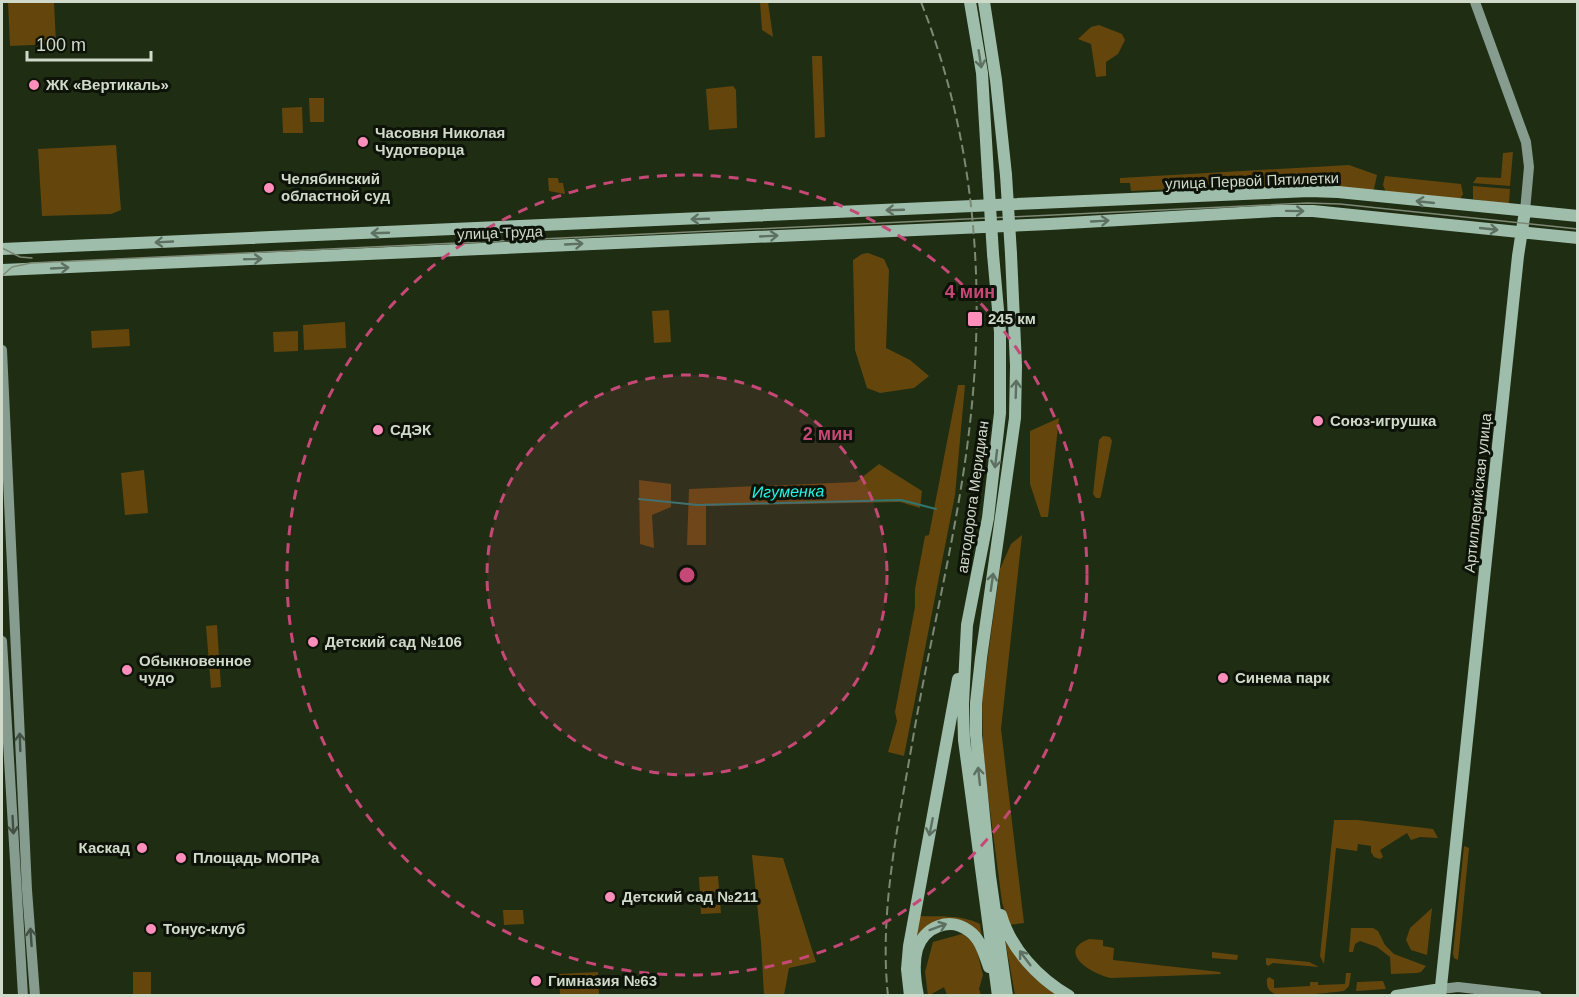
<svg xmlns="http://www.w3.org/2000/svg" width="1579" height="997" font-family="Helvetica,sans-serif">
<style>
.green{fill:#64460d}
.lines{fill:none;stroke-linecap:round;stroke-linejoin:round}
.stream{stroke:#307670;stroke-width:2}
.secondary{stroke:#859c8f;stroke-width:10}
.primary{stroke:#9ebdab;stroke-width:12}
.tram{stroke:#7d8975;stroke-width:1.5}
.rail{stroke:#7d8975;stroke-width:2;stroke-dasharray:9 4.5;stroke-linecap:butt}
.primary-bridge{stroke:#9ebdab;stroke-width:12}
.oneway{stroke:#5d7062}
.oneway2{stroke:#435145}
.ring{fill:none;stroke:#c64877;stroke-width:3;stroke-dasharray:10 8}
.poi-dot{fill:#ff8eba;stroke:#0d1308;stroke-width:2}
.labels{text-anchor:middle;stroke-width:6;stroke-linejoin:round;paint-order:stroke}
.poi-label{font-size:15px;font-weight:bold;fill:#d0daca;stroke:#0d1308;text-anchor:start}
.street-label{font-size:15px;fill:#d0daca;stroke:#0d1308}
.water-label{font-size:16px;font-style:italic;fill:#25f4e6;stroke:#0d1308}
.centre{fill:#c64877;stroke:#0d1308;stroke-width:3}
.ring-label{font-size:18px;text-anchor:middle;font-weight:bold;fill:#c64877;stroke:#0d1308;stroke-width:6;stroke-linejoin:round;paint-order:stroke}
</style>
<rect width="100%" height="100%" fill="#1f2d13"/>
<path class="green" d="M8,2H54L56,44L10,46Z
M760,2H768L773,37L762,30Z
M1099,25L1122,34L1125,40L1118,54L1106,62V76L1096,77L1091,44L1078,39L1091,27Z
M812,56H822L825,137L815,138Z
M733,86L736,90L737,128L709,130L706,89Z
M309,98H324V122H310Z
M302,107L303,133H283L282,108Z
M116,145L121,210L111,214L42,216L38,149Z
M1513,152L1510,186L1473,183L1477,177L1501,178L1503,153Z
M1349,165L1377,175L1374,189L1371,191L1175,192V189L1131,191L1130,183H1120V178Z
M1385,176L1461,184L1463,194L1460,199L1386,192L1383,185Z
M548,178H558L559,183H563L565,194L549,191Z
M1473,186L1510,189L1509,203L1505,204L1473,199Z
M868,253L884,259L889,270L886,348L910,360L929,376L914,388L880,393L867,388L855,350L853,260L862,254Z
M669,310L671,342L654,343L652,311Z
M345,322L346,348L304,350L303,325Z
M129,329L130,346L92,348L91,331Z
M298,331V351L274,352L273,332Z
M958,385H965L955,495L904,756L888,752L897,721L895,712L915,607V589L925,536L929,535Z
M1059,418L1048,517H1041L1030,484V431Z
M1103,436L1110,437L1112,441L1101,496L1100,498H1096L1093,494L1099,440Z
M879,464L922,491L920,508L900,502L706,506V545H687L689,489L856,482Z
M144,470L148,513L125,515L121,473Z
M639,480L671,484V507L652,515L654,548L640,544Z
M1022,535L1001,729L1024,923L1009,925L1002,902L988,795L983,746L982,699L1000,569L1011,544Z
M217,625L221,687L211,688L206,626Z
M1334,820H1357L1433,829L1438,838L1420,837L1411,840L1407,833L1380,850L1383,857L1380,859L1374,857L1371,852V846L1358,844L1357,851L1336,848L1324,964L1320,956Z
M1464,846L1469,848L1458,960L1454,958L1453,953Z
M752,855L783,858L816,962L789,968L784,995H764L761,942Z
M718,876L721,913L701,914L699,877Z
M1432,908L1427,955L1411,950L1406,940L1410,928Z
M503,910H523L524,924L504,925Z
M918,916C940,917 960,914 980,924L982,938L959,920L913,946Z
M1351,928H1373L1378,931L1385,945L1394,954L1426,966L1421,972L1417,973L1391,974L1390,957L1377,947L1360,941L1355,944L1353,952H1349Z
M962,934L975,943L983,975L979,989L981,995H947L944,987L928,996L925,972L933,942Z
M1004,934L1060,995H1015Z
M1089,939L1103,940V946L1114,948L1113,960L1220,972L1221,974L1111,978C1093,975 1055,952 1089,939Z
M1212,952L1238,955L1237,960L1212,958Z
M1266,958L1309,962L1319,967L1273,963L1268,966L1266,964Z
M133,972H151V995H133Z
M598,972L599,995H560L559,974Z
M1346,973H1351L1349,986L1344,991C1330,993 1285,997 1275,994C1268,991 1266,986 1267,979L1269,977L1274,980V988L1310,986V982H1318V985L1345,984Z
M1383,981L1386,989L1356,991L1357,982Z"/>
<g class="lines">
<path class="stream" d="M639,499L698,505L901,500L936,509"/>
<path class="secondary" d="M1475,2L1526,142L1529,167L1525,211
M2,350L27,890L35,996
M2,641L23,996
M1441,989L1458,987L1537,996"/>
<path class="primary" d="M970,2L982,73L988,175
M984,2L996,80L1006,175
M2,249L1309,191L1338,192L1578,216
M993,254L1000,332V413L988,518L967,625L963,704L964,740L998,996
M2,270L1050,224L1276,211H1313L1578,238
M1001,915C1011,949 1038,978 1069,996
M910,996L907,969L909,946L958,679
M918,996C915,981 913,963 917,949C924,927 950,916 969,931C981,939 984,954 989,967
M1007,996L990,876L976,735V703L981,658L1015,418L1016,366L1011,254
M1396,996L1441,989
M1440,996L1518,256L1525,211"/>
<path class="tram" d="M2,248L20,257L32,258
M2,276L12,267L31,263L1307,203L1340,204L1578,229
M2,487V525"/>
<path class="rail" d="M888,996C879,912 898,826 912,744C929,642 955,542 968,440C987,291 976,142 921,2"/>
<path class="primary-bridge" d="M988,175L993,254
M1006,175L1011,254"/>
</g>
<defs><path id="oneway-shaft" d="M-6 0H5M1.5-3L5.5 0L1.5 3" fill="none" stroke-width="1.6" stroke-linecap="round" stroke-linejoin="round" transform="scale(1.5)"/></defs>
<g class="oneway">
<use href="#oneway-shaft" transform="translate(980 59) rotate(81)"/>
<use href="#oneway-shaft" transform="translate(1425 202) rotate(-174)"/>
<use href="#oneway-shaft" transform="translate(895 210) rotate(178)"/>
<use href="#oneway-shaft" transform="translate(1295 211) rotate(1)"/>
<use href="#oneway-shaft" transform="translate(700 219) rotate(178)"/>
<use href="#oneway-shaft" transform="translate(1100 221) rotate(-3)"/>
<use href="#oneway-shaft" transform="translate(1489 229) rotate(6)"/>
<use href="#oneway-shaft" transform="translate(380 233) rotate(178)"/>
<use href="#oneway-shaft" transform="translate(769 236) rotate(-3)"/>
<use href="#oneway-shaft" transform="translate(164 242) rotate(177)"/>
<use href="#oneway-shaft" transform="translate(574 244) rotate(-3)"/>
<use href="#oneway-shaft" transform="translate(253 259) rotate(-2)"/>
<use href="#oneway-shaft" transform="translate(60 268) rotate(-3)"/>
<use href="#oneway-shaft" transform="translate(1016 389) rotate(-88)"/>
<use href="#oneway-shaft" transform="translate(996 459) rotate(97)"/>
<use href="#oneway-shaft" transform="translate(992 582) rotate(-82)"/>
<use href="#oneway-shaft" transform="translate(979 776) rotate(-96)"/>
<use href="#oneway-shaft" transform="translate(931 827) rotate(101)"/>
<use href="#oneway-shaft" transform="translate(938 927) rotate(-20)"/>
<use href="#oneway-shaft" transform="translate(1025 958) rotate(-127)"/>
</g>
<g class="oneway2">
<use href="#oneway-shaft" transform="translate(20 742) rotate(-92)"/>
<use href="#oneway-shaft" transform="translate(13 825) rotate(87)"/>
<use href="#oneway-shaft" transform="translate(31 937) rotate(-94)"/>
</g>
<circle cx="687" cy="575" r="200" fill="#c64877" fill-opacity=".12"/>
<g class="ring">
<circle cx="687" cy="575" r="200"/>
<circle cx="687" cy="575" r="400"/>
</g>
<g class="poi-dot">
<circle cx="34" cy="85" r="6"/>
<circle cx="363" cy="142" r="6"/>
<circle cx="269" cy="188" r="6"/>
<rect x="967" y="311" width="16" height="16" rx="3"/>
<circle cx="1318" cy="421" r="6"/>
<circle cx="378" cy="430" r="6"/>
<circle cx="313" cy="642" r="6"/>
<circle cx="127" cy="670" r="6"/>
<circle cx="1223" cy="678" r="6"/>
<circle cx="142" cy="848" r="6"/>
<circle cx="181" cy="858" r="6"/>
<circle cx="610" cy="897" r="6"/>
<circle cx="151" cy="929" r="6"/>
<circle cx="536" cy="981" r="6"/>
</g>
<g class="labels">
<g class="poi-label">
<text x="46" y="90">ЖК «Вертикаль»</text>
<text x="375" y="138">Часовня Николая<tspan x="375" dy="17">Чудотворца</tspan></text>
<text x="281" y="184">Челябинский<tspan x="281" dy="17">областной суд</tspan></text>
<text x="988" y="324">245 км</text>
<text x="1330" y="426">Союз-игрушка</text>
<text x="390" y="435">СДЭК</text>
<text x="325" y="647">Детский сад №106</text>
<text x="139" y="666">Обыкновенное<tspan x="139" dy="17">чудо</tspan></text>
<text x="1235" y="683">Синема парк</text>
<text x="130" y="853" text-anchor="end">Каскад</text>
<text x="193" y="863">Площадь МОПРа</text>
<text x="622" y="902">Детский сад №211</text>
<text x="163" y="934">Тонус-клуб</text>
<text x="548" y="986">Гимназия №63</text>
</g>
<g class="street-label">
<text transform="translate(1252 181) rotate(-2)" y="5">улица Первой Пятилетки</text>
<text transform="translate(500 233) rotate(-2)" y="5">улица Труда</text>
<text transform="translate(1478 493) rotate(-84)" y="5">Артиллерийская улица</text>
<text transform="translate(973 497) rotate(-82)" y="5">автодорога Меридиан</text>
</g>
<g class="water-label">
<text transform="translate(788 491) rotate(-1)" y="6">Игуменка</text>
</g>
</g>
<circle cx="687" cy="575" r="9" class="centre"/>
<g class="ring-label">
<text x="970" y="298">4 мин</text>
<text x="828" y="440">2 мин</text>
</g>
<rect width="1579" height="997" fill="none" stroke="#d0daca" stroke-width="6"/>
<path d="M27 51v9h124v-9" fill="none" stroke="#d0daca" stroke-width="3"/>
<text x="36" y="51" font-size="18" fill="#d0daca" stroke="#0d1308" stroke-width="4.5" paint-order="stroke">100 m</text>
</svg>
